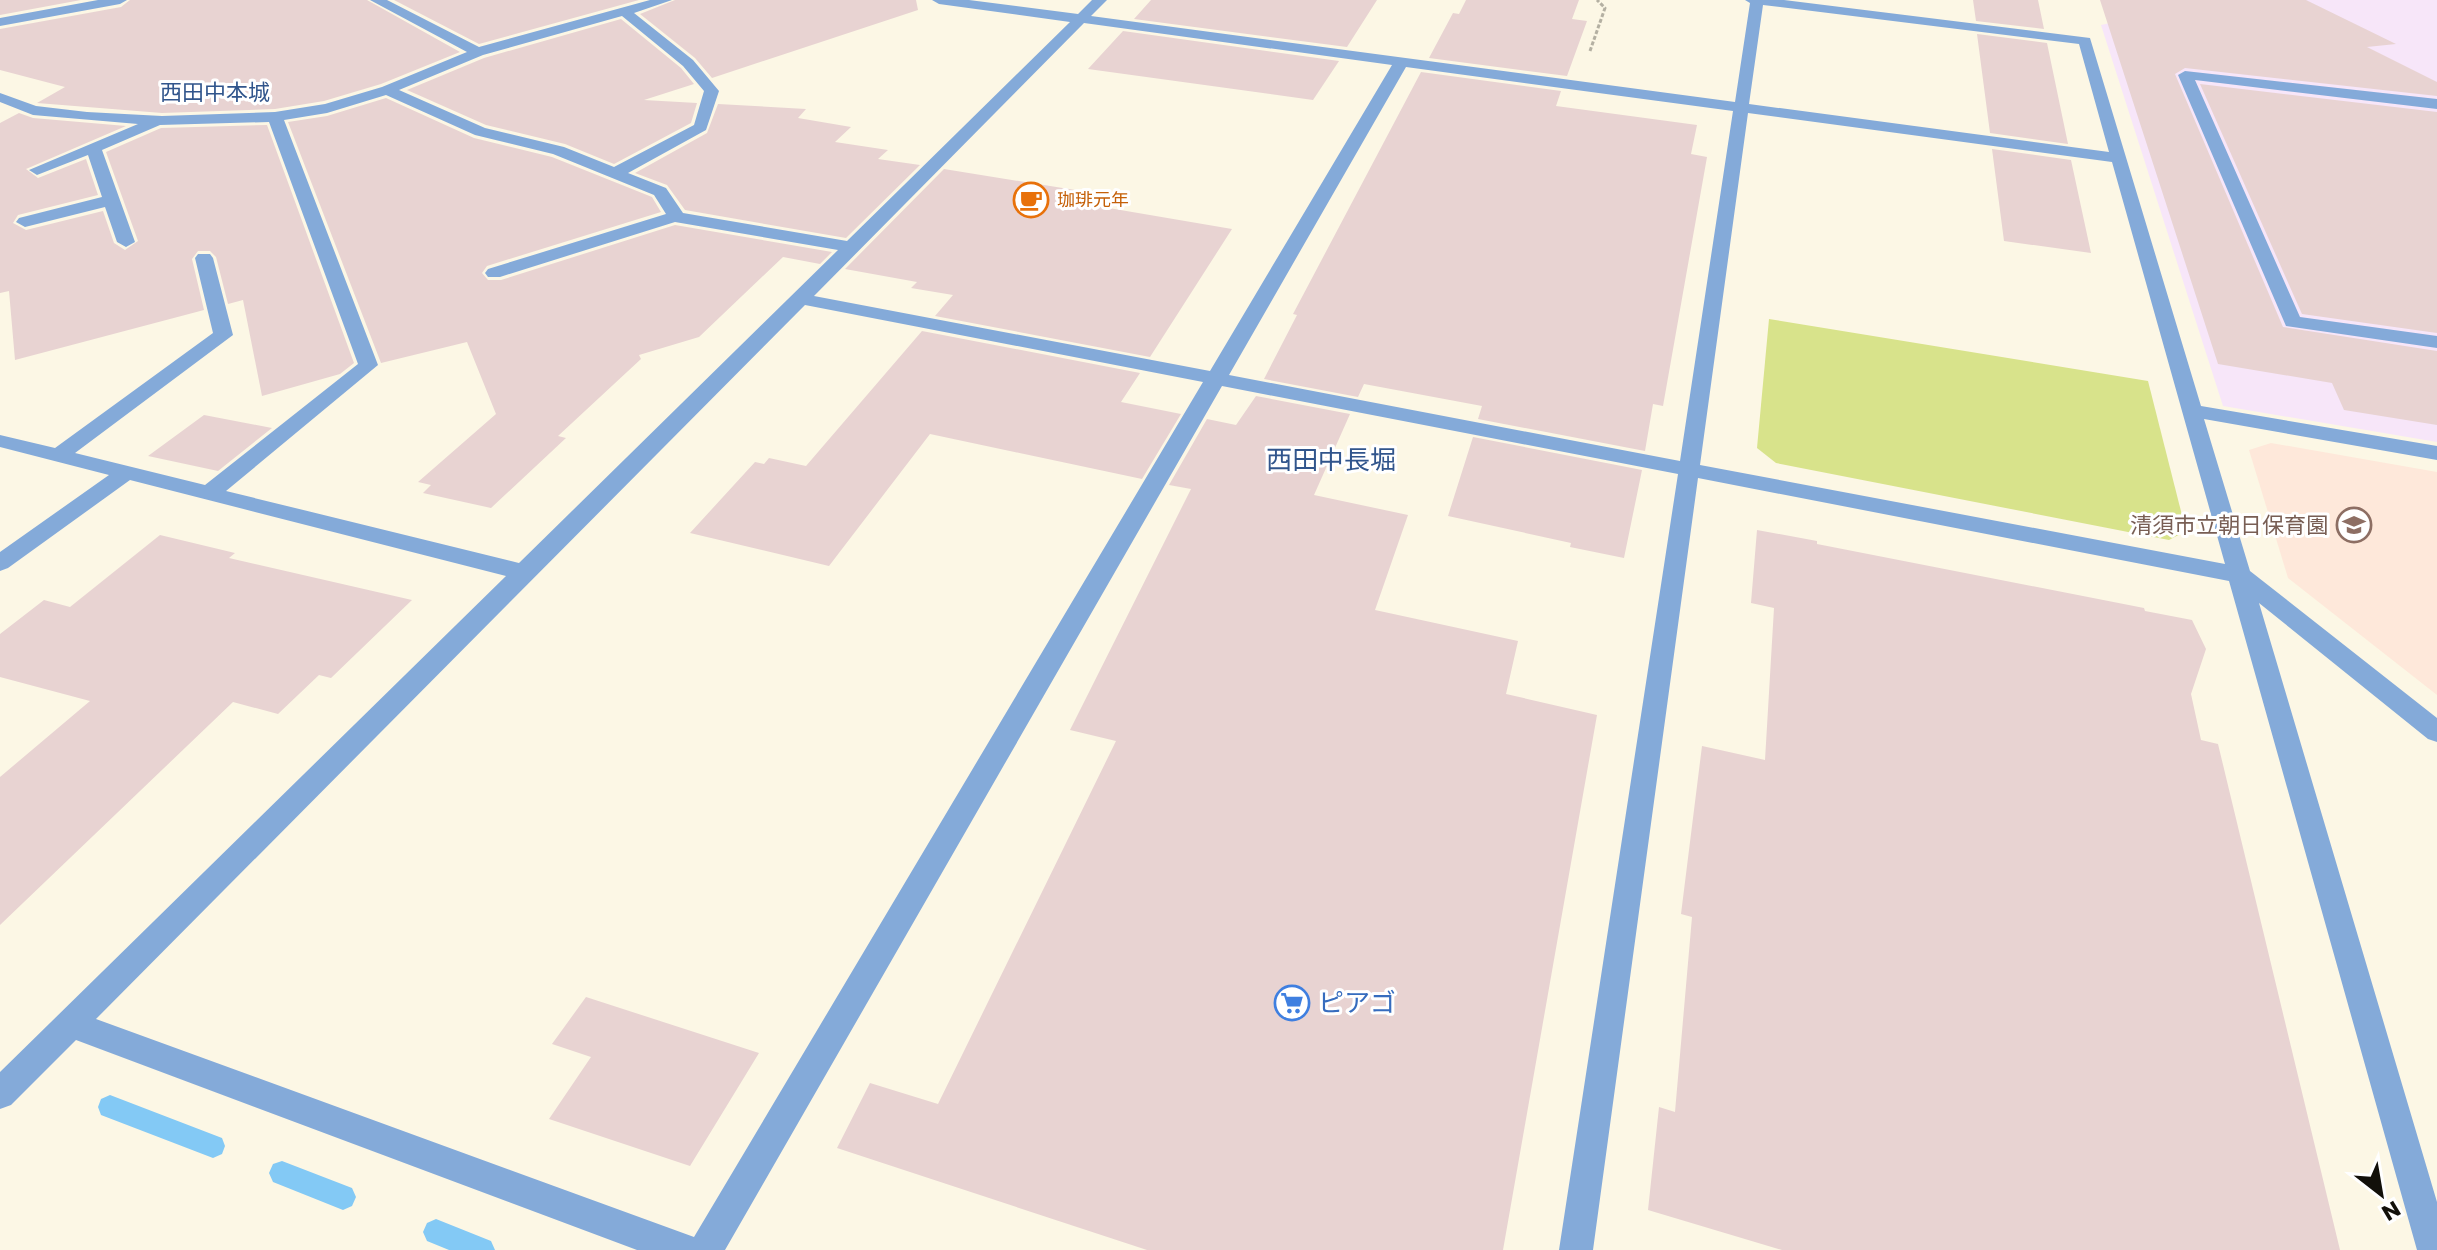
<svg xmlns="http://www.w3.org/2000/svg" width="2437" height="1250" font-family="Poppins,'Noto Sans JP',sans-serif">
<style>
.industrial{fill:#f7e6f9}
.education{fill:#fee8da}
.green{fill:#d8e38b}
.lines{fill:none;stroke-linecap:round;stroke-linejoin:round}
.stream{fill:#83c9f5;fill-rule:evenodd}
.building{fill:#e8d3d2}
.path{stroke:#b4b0a2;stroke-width:3;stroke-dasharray:4 2;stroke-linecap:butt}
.minor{fill:#84aad9;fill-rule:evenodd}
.labels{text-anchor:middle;stroke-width:6;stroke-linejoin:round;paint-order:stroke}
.far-food-label{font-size:18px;fill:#c56008;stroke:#fff;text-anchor:start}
.far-quarter-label{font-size:22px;fill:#31558c;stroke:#fff}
.education-label{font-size:22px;fill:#785e54;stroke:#fff;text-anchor:end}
.quarter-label{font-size:26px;fill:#31558c;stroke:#fff}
.near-shop-label{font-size:26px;fill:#366cbe;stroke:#fff;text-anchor:start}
</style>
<rect width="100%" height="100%" fill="#fcf7e5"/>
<path class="industrial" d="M2242,0H2437V442L2223,406L2101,25L2170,10Z"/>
<path class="education" d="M2271,443L2437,472V695L2288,578L2249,450Z"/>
<path class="green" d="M1769,319L2148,381L2186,531L2169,540L1776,463L1757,448Z"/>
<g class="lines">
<path class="stream" d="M110,1095L222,1138L225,1146L222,1154L213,1158L101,1115L98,1107L101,1099Z
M282,1161L352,1188L356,1197L352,1206L343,1210L273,1182L269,1173L273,1164Z
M436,1219L491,1241L495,1250H449L427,1241L423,1232L427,1223Z"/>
</g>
<path class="building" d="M0,0H81L0,15Z
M130,0H367L460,52L381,84L324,101L275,109L162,113L37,103L65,87L0,70V29L121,7Z
M394,0H639L479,44Z
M675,0H916L918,10L712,78L695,58L640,14Z
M1151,0H1377L1347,47L1134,19Z
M1466,0H1579L1572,19L1587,21L1567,76L1429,58L1453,13L1459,14Z
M1973,0H2038L2044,29L1976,21Z
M2100,0H2306L2396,44L2367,47L2437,82V96L2185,68L2175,74L2283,327L2437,351V425L2344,410L2332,383L2218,364Z
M621,19L681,68L694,84L644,100L697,103L691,123L614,164L565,144L486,125L407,90L484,58Z
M1123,31L1339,61L1313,100L1088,69Z
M1977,34L2047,43L2068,144L1990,133Z
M1421,72L1561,91L1556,106L1697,125L1691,154L1707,157L1663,406L1653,404L1645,451L1478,419L1482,406L1364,384L1358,397L1264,379L1297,315L1293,314Z
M2200,84L2437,112V333L2302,314Z
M386,98L474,138L552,157L652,197L661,212L487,266L482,273L488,280H501L675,225L832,252L820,264L783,257L699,337L639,355L641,359L558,436L566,438L491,508L423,493L431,485L418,482L496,414L467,342L381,363L288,122L327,116Z
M718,104L806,109L798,118L851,127L835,142L888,150L878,159L920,165L846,238L685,210L667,185L635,173L707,133Z
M19,113L33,118L126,126L26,169L38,178L86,159L98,195L18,215L13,223L26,230L103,211L114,243L125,250L138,241L106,152L161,128L267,125L354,363L340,374L262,396L243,300L228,304L216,257L210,251H198L192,259L204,310L15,360L9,291L0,293V123Z
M1992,149L2071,160L2091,253L2004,241Z
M944,169L1106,195L1097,206L1232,229L1150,357L935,316L953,295L911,288L917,282L845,269Z
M922,331L1140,373L1121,402L1181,414L1142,479L930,434L829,566L690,533L755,462L764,464L769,458L806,466Z
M1256,396L1350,414L1314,495L1408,515L1375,610L1518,641L1506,694L1597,715L1503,1250H1147L837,1148L870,1083L938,1104L1116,741L1070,730L1191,489L1169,485L1207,419L1236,425Z
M204,415L272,428L218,471L148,456Z
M1473,437L1642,470L1624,558L1570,547L1571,543L1448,516Z
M1757,530L1817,541V544L2144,608L2145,611L2192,620L2206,649L2191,694L2201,740L2218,744L2340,1250H1782L1648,1210L1659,1107L1675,1112L1692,917L1681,914L1702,746L1765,760L1774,608L1751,603Z
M160,535L235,553L229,558L412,600L331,678L319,675L278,714L233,702L0,925V777L90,701L0,677V634L44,600L70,607Z
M586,997L759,1053L690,1166L549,1119L591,1057L552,1044Z"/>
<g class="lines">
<path class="path" d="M1590,51L1605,8L1597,0"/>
<path class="minor" d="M98,0H127L120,4L0,26V18Z
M370,0H387L479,47L650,0H672L634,13L693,60L719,91L706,130L628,173L666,188L683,213L847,241L1070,22L939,4L932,0H969L1078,14L1092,0H1107L1091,16L1735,102L1750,3L1745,0H1784L2090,38L2201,406L2437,446V460L2204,419L2250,571L2437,718V742L2428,739L2259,603L2437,1202V1250H2417L2229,581L1698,478L1593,1250H1559L1678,474L1222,386L725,1250H637L76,1040L11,1105L0,1109V1072L506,576L130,480L8,568L0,571V552L109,475L0,447V435L55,448L213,333L195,258L198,254H210L213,258L233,335L75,453L205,485L358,364L269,122L160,125L102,150L135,242L126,247L117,242L105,207L25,227L16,222L19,218L102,197L88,155L37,175L29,170L138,124L33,115L0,102V93L36,106L87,112L162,116L275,112L325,104L382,87L467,52ZM1763,5L2079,44L2109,152L1749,104ZM622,16L683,66L704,91L694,125L614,167L564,147L485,128L399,90L483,55ZM1084,23L1392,65L1210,371L814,296ZM1406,67L1733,111L1680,461L1229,375ZM386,95L475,135L553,154L654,195L666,214L488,269L485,273L488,277H500L675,222L838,250L519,563L226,491L378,365L284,120L327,113ZM1748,113L2112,162L2225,564L1700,465ZM805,305L1203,382L694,1237L96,1019Z
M2185,71L2437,99V109L2195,80L2300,317L2437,336V348L2286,326L2178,75Z"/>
</g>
<defs>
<g id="cafe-ring" transform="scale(1.8)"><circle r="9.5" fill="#fff" stroke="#e8710a" stroke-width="1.5"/><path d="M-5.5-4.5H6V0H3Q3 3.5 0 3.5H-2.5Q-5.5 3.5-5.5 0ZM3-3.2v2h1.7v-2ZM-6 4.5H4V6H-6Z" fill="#e8710a"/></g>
<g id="school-ring" transform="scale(1.8)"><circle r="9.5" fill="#fff" stroke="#8d6e63" stroke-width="1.5"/><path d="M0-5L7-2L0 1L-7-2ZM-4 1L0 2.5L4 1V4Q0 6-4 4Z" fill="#8d6e63"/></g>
<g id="supermarket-ring" transform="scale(1.8)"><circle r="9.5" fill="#fff" stroke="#3f7fe0" stroke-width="1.5"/><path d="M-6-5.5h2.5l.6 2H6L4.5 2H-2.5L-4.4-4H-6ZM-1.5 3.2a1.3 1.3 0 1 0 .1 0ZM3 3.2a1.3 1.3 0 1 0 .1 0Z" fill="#3f7fe0"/></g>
</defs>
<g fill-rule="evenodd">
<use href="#cafe-ring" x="1031" y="200"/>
<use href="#school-ring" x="2354" y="525"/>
<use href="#supermarket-ring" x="1292" y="1003"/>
</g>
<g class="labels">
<g class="far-food-label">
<text x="1057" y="206">珈琲元年</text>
</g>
<g class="far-quarter-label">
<text x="215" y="100">西田中本城</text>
</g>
<g class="education-label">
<text x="2328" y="533">清須市立朝日保育園</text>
</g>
<g class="quarter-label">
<text x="1331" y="469">西田中長堀</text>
</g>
<g class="near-shop-label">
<text x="1318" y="1012">ピアゴ</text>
</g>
</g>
<g transform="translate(2381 1194) rotate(149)" stroke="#ffffff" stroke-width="6" paint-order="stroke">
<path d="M0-6L14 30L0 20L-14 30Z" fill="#12100a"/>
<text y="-12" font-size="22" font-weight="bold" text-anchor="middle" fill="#12100a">N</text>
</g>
</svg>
